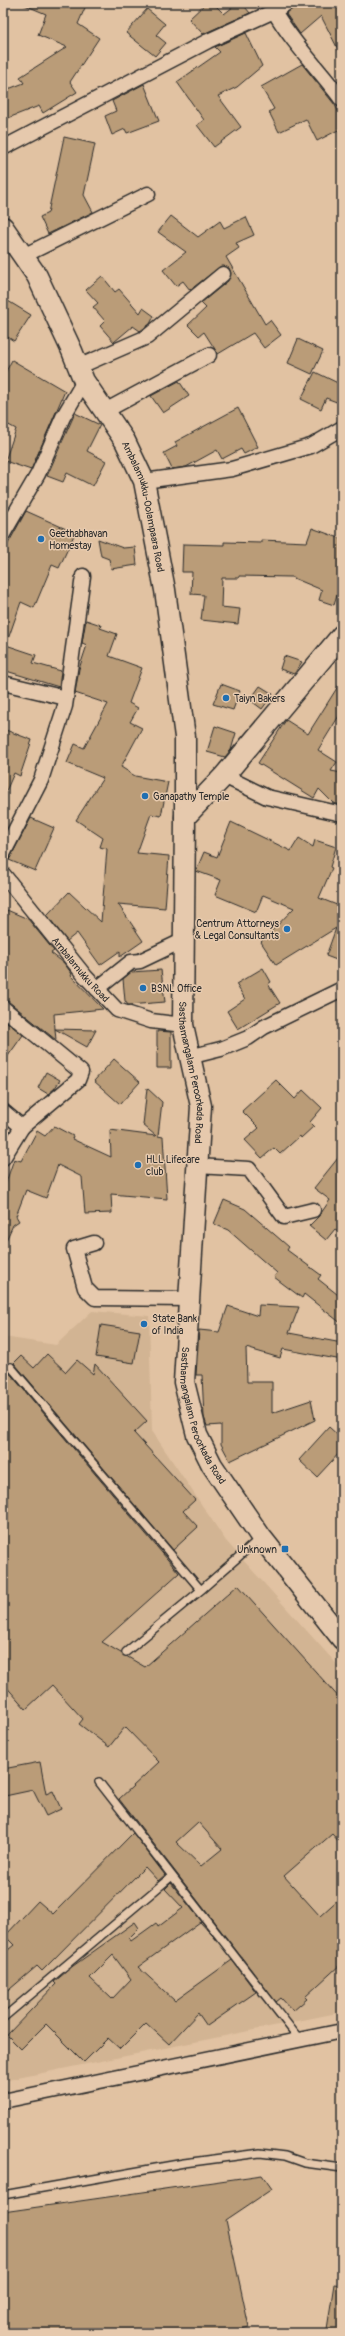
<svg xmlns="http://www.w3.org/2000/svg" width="345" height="2336" font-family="Pangolin,sans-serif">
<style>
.built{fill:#d2b493}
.building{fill:#ba9c78;stroke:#2b2b2b;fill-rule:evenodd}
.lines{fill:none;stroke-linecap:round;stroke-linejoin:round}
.lane-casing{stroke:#2b2b2b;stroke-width:10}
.street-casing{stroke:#2b2b2b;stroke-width:17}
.secondary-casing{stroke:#2b2b2b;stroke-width:23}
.lane{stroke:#e6c9ad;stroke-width:7}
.street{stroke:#e6c9ad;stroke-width:14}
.secondary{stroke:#e6c9ad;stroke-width:20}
.poi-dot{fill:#1f6fb2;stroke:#e6c9ad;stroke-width:1.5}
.labels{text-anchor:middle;stroke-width:3;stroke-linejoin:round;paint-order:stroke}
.street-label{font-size:10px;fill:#2b2b2b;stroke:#e6c9ad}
.poi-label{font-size:10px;fill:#2b2b2b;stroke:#e6c9ad;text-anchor:start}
</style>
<rect width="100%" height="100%" fill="#e1c2a2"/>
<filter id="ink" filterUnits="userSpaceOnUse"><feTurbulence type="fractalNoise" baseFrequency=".025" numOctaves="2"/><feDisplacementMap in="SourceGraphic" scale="8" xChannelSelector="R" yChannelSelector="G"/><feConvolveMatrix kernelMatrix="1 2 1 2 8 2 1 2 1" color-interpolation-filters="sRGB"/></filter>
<g filter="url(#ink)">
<path class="built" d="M92,1311L149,1316L152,1431L226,1541L342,1670V2012L3,2081V1337L56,1345Z"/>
<path class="building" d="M20,3H87L78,24L99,38L70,82L77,92L43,113L39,106L3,120V91L24,83L20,77L67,47L38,35L46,14Z
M206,3H213L224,14L238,3H242L250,13L203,34L189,19Z
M298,3H342V57L321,16L300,34L286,14Z
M147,9L165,24L156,35L166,43L155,56L126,33Z
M246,33L262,66L237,87L218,96L241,127L214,147L197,125L204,120L177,82L220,52L215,47Z
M302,64L335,105L342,119V128L317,141L306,119L279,132L269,112L274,109L261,87Z
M144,84L159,121L127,133L125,129L112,135L105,116L116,111L112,101Z
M64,137L95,144L84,195L93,212L48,234L40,217L48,213Z
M171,216L198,237L220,221L224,228L246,217L254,235L236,243L239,248L226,257L265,324L270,320L281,335L264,348L253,333L218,354L204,332L199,336L188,325L206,308L201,303L228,281L231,273L229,268L221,266L190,290L183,281L176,286L163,270L186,252L158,232Z
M102,276L115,292L119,289L140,313L143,308L154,316L150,324L140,331L133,326L114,342L100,326L105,321L93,307L98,303L86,290Z
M3,298L31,315L14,341L3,334Z
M298,339L323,351L312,374L288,363Z
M12,360L65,391L31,470L5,461L16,429L3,422V377Z
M315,372L342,385V404L326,398L321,409L301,399Z
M179,381L189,396L163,413L151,396Z
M238,408L258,447L244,454L241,449L222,459L217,450L186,467L172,469L164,453L177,446L175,442Z
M75,413L100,425L87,451L106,461L93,486L67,473L63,482L47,476Z
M26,511L75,533L59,568L52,565L34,608L21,602L6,645L36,655L33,663L61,671L59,687L3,670V553Z
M312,528L342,539V580L334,605L319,600L322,590L291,577L239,576V578H222L221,607L240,609L238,624L201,620L204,595L191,594L192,572H182L183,544L224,545V542L261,543V540L307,542Z
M98,539L123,548L135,547L137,565L111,569L109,559L101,556Z
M86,620L101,625L100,628L117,634L109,656L142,668L129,703L138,708L130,722L142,728L121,767L135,776L168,782L161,816L151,814L137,853L169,856L165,908L118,904L143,941L120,957V951L100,965L77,933L67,941L47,915L69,892L101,922L107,849L100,847L103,838L76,820L103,778L67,763L75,744L84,748L108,704L75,693L79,669L87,645L82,643Z
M284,656L302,662L294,674L280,669Z
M342,680V711L318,750L337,762L331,771L342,773V805L333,803L319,789L314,798L258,763L286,720L308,734Z
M221,684L240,691L233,710L213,704Z
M260,686L273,694L262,709L250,700Z
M215,726L236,733L231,750L225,757L207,752Z
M3,729L32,740L20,776L14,773L3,798Z
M31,818L54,828L35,871L9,860Z
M231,822L291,851L299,838L313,847L315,840L336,847L330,867L332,868L319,898L342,907V962L326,956L336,928L276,965L261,942L294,908L263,895L256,912L215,895L221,880L196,871L204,852L217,857Z
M7,910L28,919L54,951L51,953L64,963L72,974L71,976L103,1009L54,1014L55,1029L96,1030L87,1047L55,1029L56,1040L8,1001L3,1000V921Z
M263,968L271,982L268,984L280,1003L238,1029L227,1011L245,999L236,984Z
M161,970L165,1002L128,1005L125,1001L123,979L131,972Z
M3,1019L23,1035L3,1063Z
M157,1031L171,1032V1068H157V1051L159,1049L157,1046Z
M114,1059L140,1082L120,1104L94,1081Z
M46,1072L60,1080L55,1088L48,1094L38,1088Z
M276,1080L295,1099L303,1090L322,1108L310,1122L314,1126L301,1138L300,1136L280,1154L274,1148L262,1158L245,1140L259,1128L242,1111Z
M147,1088L162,1102L158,1136L163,1137L167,1199L111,1194L112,1213L85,1214L82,1177L58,1165L46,1198L26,1190L16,1216L19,1221L13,1225L3,1247V1191L14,1159L21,1161L37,1131L45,1136L54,1126L73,1136L72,1139L111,1157L110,1130L156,1136L143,1125Z
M342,1153V1234L335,1229L326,1240L309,1226L319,1216L330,1200L314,1188Z
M224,1200L245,1209L289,1247L287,1250L321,1275L318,1279L342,1298V1324L304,1294L302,1298L274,1277L277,1273L228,1230L214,1224Z
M259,1305L299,1307L289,1333L342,1343V1360L283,1349L280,1358L246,1348L247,1382H272V1413L311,1400L315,1420L230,1461L221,1444V1425L207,1426L204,1417L202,1375H196L199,1330L219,1332L228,1306L258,1316Z
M101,1325L140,1331L134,1363L96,1357Z
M47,1354L66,1372L77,1360L93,1374L95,1364L147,1421L134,1433L195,1500L183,1511L198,1527L173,1550L14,1363L21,1356L34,1368Z
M7,1370L179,1573L102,1642L145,1667L238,1585L342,1701V1845L332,1834L284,1876L320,1916L342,1896V1963L305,1997L307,1999L293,2011L281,1998L276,2002L119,1799L159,1762L125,1727L109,1747L79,1724L83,1719L52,1685L26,1709L3,1683V1375ZM198,1822L222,1849L201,1866L176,1842Z
M329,1427L342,1439V1450L317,1477L299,1460Z
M40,1762L46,1794L53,1791L61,1809L46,1816L33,1790L5,1796L3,1784V1769Z
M133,1833L165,1875L158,1881L145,1867L42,1971L37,1966L3,1995V1954L14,1945L5,1936L38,1901L53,1914Z
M171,1883L214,1937L200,1922L138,1967L175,2001L232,1960L256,1992L207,2026L198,2013L169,2044L146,2023L120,2049L108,2038L84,2062L46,2024L21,2049L7,2035L56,1984L54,1982L73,1966L135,1922L139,1928L129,1938L131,1941L156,1923L158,1927L183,1908L165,1889ZM113,1955L131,1979L112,1999L90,1978Z
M262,2175L272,2189L226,2220L249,2327L225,2333H3V2212Z
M334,2284L342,2285V2332L327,2329Z"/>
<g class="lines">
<g class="lane-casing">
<path id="lane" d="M11,1367L201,1590
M126,1652L201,1590L260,1538
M99,1782L300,2040
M3,2018L172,1876
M3,2195L184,2163L260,2153L285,2156L305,2163L342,2168"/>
</g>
<g class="street-casing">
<g id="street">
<path d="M274,11C293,44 320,70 342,100"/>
<path d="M3,148L208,41L274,11L287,3"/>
<path d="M23,256L148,194"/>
<path d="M78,367L147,337L223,274"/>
<path d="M105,411L209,355"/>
<path d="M144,481L232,469L311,446L342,428"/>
<path d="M3,534L38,474L63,417L84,381"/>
<path d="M3,683L66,698"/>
<path d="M224,776L267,797L342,814"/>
<path d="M3,854L41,780L65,706L83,576"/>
<path id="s1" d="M3,874L85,976L117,1010L151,1021L183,1025"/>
<path d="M97,989L131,962L140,961L184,940"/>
<path d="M3,1008L81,1072L78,1080L22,1127"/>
<path d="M189,1057L221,1049L248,1038L264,1027L342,989"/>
<path d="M3,1111L22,1127L3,1158"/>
<path d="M197,1166L249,1169L284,1217L313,1210"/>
<path d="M94,1243L74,1249L85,1288L95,1298L190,1299"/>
<path d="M3,2101L342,2031"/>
</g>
</g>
<g class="secondary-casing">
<g id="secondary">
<path id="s2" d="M3,227L37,276L72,351L84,381L125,441L144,481L165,590L185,737V817"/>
<path id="s3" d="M342,635L224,776L185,817L183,1025L201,1106L184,1382L197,1435L212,1465L261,1537L342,1639"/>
</g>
</g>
<use href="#lane" class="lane"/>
<use href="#street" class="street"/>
<use href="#secondary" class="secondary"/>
</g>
</g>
<g class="poi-dot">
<circle cx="41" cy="539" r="4"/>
<circle cx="226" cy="698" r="4"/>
<circle cx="145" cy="796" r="4"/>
<circle cx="287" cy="929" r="4"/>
<circle cx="143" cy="988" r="4"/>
<circle cx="138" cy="1165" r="4"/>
<circle cx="144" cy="1324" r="4"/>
<rect x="281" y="1545" width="8" height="8" rx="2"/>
</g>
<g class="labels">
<g class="street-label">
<text dy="4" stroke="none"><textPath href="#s2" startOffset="316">Ambalamukku-Oolampaara Road</textPath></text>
<text dy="4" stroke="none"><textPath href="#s1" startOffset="123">Ambalamukku Road</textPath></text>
<text dy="4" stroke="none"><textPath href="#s3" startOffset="497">Sasthamangalam Peroorkada Road</textPath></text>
<text dy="4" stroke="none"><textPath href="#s3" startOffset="845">Sasthamangalam Peroorkada Road</textPath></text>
</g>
<g class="poi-label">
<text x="49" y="537">Geethabhavan<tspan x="49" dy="12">Homestay</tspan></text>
<text x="234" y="702">Taiyn Bakers</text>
<text x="153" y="800">Ganapathy Temple</text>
<text x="279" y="927" text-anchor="end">Centrum Attorneys<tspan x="279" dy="12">&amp; Legal Consultants</tspan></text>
<text x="151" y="992">BSNL Office</text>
<text x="146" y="1163">HLL Lifecare<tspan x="146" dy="12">club</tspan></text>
<text x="152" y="1322">State Bank<tspan x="152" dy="12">of India</tspan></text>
<text x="277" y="1553" text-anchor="end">Unknown</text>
</g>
</g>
<rect width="345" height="2336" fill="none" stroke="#e6c9ad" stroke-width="16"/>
<rect x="8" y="8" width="329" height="2320" fill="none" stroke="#2b2b2b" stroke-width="1.5" filter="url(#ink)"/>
</svg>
